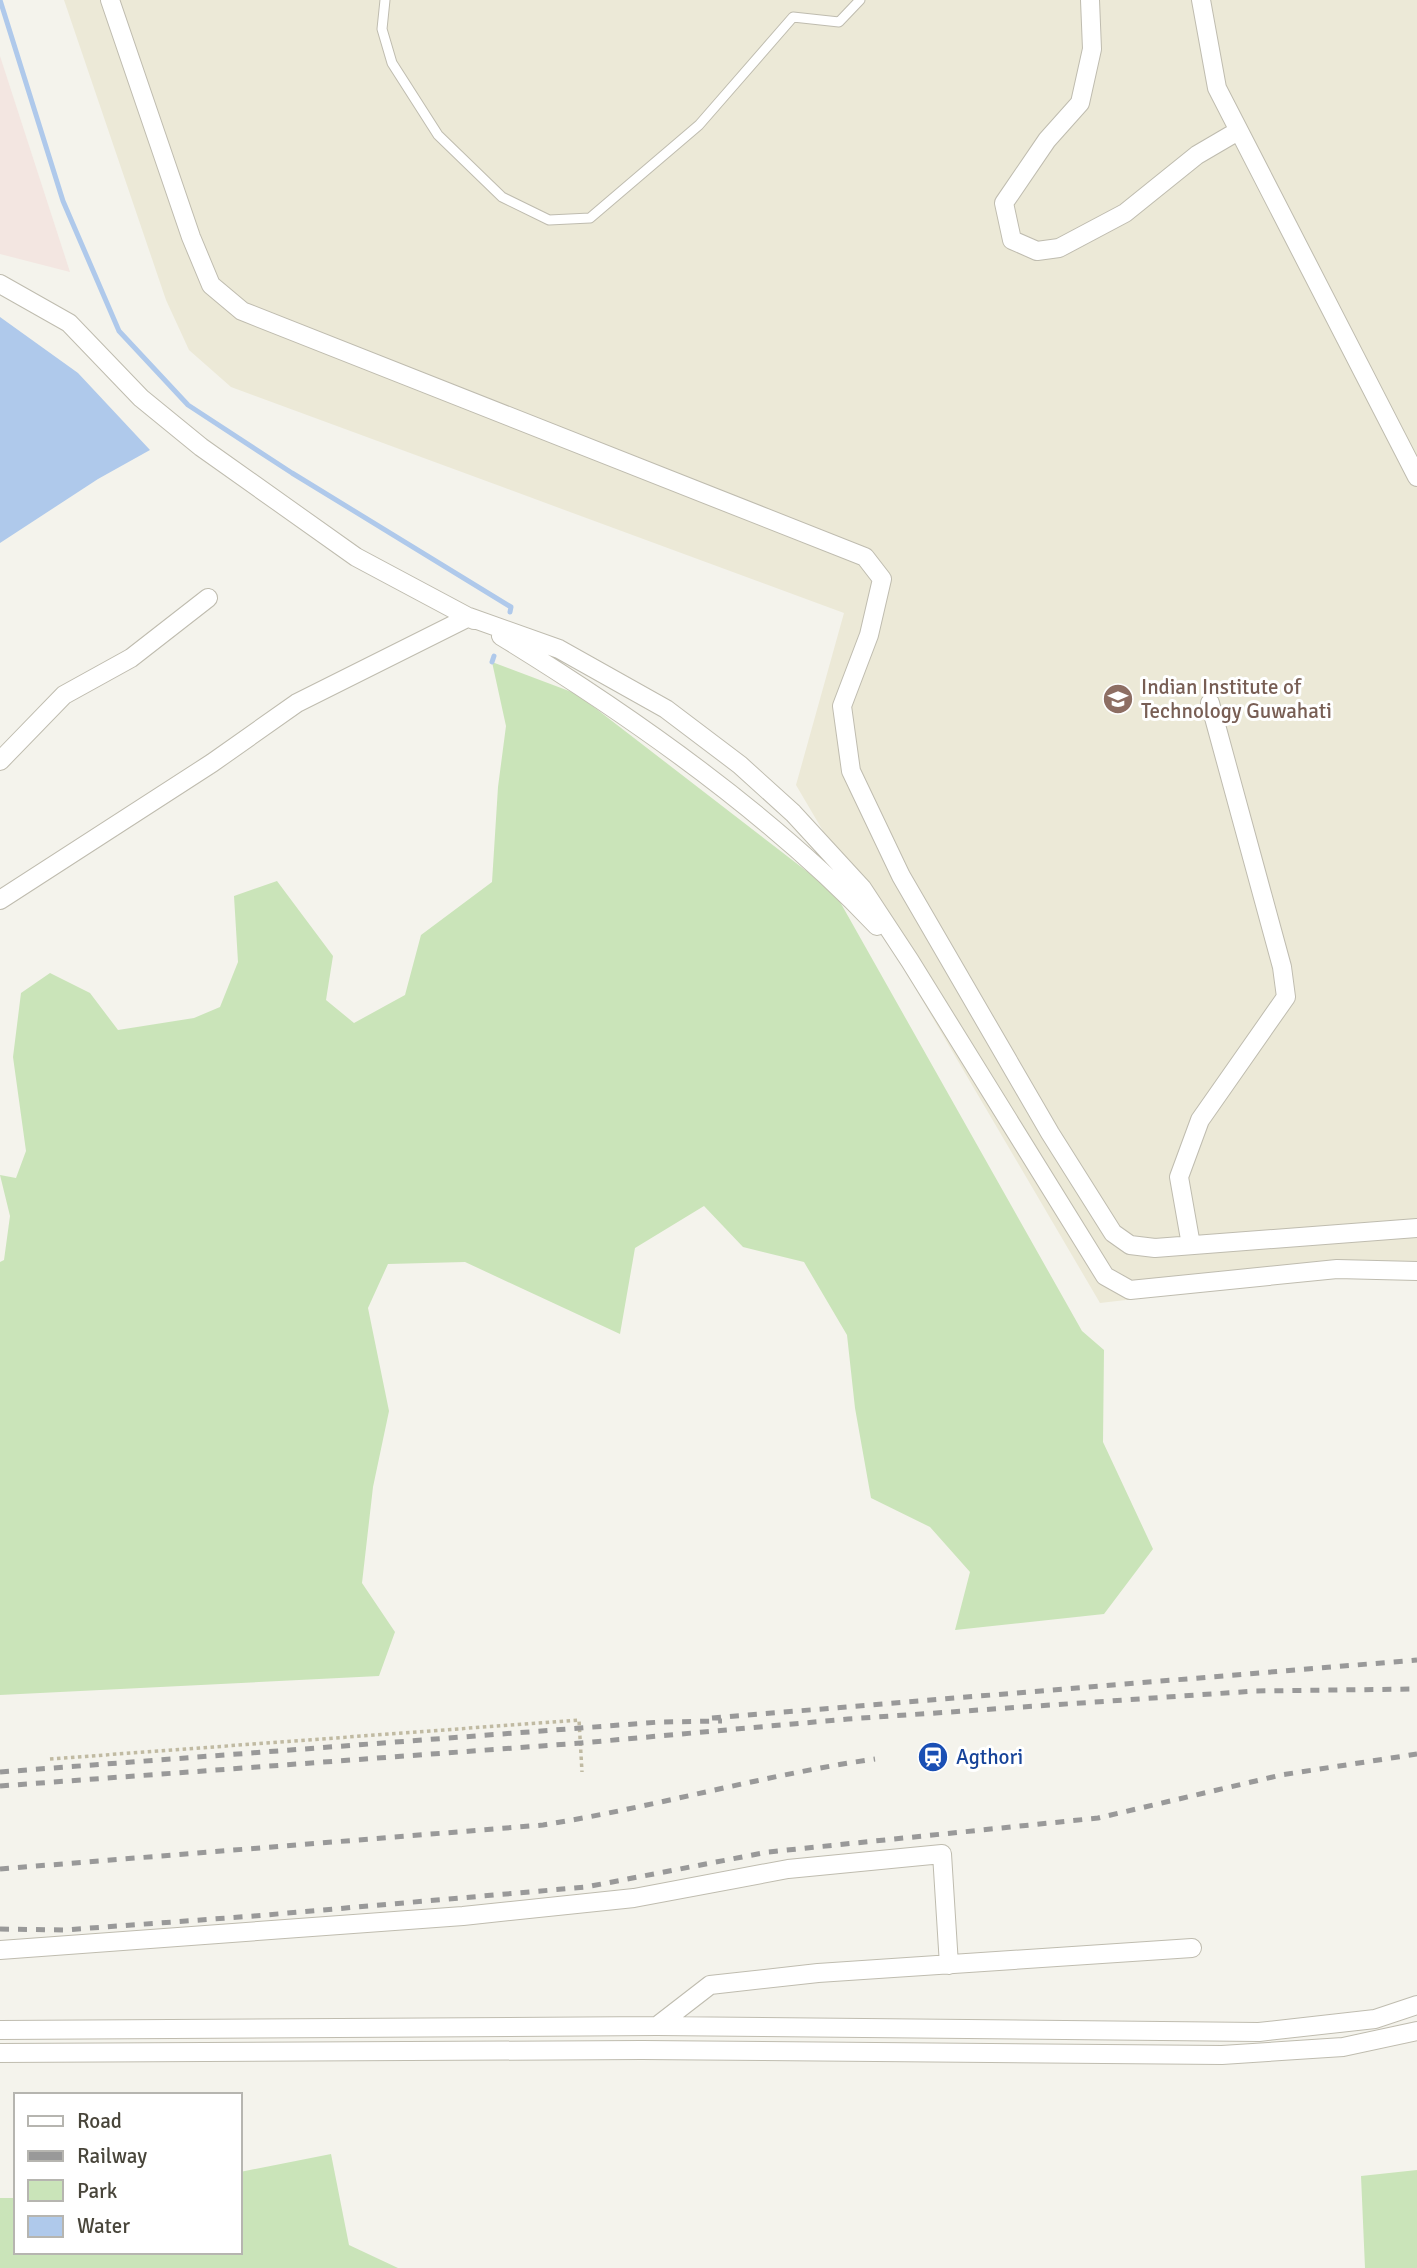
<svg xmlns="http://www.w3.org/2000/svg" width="1417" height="2268" font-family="Signika,sans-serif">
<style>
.education{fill:#ece9d7}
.medical{fill:#f3e6e1}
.green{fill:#cae4b9}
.water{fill:#afc9eb}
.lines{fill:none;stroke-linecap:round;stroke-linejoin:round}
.stream{stroke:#afc9eb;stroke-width:5}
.lane-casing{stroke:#bfbcaf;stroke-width:11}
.street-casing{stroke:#bfbcaf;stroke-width:20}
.path{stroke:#c0baa2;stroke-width:3.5;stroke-dasharray:3.5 3.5;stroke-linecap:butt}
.lane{stroke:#fff;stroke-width:9}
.street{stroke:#fff;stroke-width:18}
.rail{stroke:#999;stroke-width:5;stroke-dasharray:9 9;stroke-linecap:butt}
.labels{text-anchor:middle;stroke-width:6;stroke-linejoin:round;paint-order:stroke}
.education-label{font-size:21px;fill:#785e54;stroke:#fff;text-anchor:start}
.transit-label{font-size:21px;fill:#164399;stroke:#fff;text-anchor:start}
</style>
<rect width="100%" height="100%" fill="#f4f3ec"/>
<path class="education" d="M64,0H1417V1277L1358,1273L1100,1303L796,785L844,613L231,387L189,350L166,300Z"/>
<path class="medical" d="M0,56L70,272L0,254Z"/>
<path class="green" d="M492,662L577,694L835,893L1082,1331L1104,1350L1103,1442L1153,1549L1104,1614L955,1630L970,1572L930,1527L871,1498L855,1408L847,1335L804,1262L743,1247L704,1206L635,1248L620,1334L465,1262L388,1264L368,1308L389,1411L373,1487L362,1583L395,1632L379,1676L0,1695V1262L4,1260L10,1216L0,1175L16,1178L26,1151L13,1057L21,993L50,973L90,993L118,1030L194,1018L220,1007L238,962L234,896L277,881L333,956L326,1000L354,1023L405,995L421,935L492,882L498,787L506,726Z
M331,2154L349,2245L398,2268H0V2198H16V2252H240V2172Z
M1417,2170V2268H1365L1361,2176Z"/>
<path class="water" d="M0,317L78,373L150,450L98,479L0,543Z"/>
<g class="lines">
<path class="stream" d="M0,0L63,201L119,331L188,405L292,473L511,607L510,612
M492,662L494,656"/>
<g class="lane-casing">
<path id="lane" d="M385,0L382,29L392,63L438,135L502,197L549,220L590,218L699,125L793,17L839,22L860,0"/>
</g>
<g class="street-casing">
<path id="street" d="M110,0L191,237L211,285L242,311L865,557L882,579L869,635L842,706L851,771L901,876L1050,1133L1113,1233L1130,1245L1155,1248L1417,1228
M1090,0L1092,49L1080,103L1047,140L1004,203L1012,240L1037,251L1059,248L1125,213L1197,155L1238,131
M1201,0L1217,88L1417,477
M0,284L69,323L141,398L201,447L356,557L474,620
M501,636C630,715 773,816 877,926
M0,761L64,695L131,658L208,598
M0,900L212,763L297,703L469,617L559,649L666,709L740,765L793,813L862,888L910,961L1105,1276L1130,1290L1337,1269L1417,1271
M1191,1245L1179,1177L1200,1120L1286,997L1282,967L1210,703
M0,1950L463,1916L634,1898L788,1869L942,1854L949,1965
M657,2026L710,1985L818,1973L1192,1948
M0,2030L657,2026L1259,2032L1375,2019L1417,2005
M0,2053L642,2050L1222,2055L1343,2047L1417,2031"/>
</g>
<path class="path" d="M50,1759L579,1720L582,1772"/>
<use href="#lane" class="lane"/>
<use href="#street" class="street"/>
<path class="rail" d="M712,1718L1417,1660
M0,1772L660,1722L722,1721
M0,1786L581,1743L848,1719L1255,1691L1417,1689
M0,1869L543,1825C655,1807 763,1775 875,1759
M0,1929L64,1930L254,1916L586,1887L768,1852L1098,1818L1281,1775L1417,1754"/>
</g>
<defs>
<g id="university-disc" transform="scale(1.575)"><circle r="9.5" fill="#8d6e63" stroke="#fff"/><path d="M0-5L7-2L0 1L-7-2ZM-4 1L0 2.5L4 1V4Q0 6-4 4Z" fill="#fff"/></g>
<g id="station-disc" transform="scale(1.575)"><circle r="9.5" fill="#1a4fb4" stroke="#fff"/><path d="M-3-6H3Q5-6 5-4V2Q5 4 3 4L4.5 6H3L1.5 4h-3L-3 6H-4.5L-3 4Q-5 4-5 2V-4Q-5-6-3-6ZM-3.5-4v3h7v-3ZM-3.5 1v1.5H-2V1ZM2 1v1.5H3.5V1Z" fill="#fff"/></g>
</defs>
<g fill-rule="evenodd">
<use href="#university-disc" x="1118" y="699"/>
<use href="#station-disc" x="933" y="1757"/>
</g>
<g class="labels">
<g class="education-label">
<text x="1141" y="694">Indian Institute of<tspan x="1141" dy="24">Technology Guwahati</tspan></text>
</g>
<g class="transit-label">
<text x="956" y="1764">Agthori</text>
</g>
</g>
<rect x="14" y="2093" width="228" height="161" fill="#ffffff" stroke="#b6b5b0" stroke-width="2"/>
<rect x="28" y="2116" width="35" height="10" fill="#ffffff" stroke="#b6b5b0" stroke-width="2"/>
<text x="77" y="2128" font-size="21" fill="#48453a">Road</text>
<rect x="28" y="2151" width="35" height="10" fill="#999999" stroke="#b6b5b0" stroke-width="2"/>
<text x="77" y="2163" font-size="21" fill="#48453a">Railway</text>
<rect x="28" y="2180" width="35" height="21" fill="#cae4b9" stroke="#b6b5b0" stroke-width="2"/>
<text x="77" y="2198" font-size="21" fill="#48453a">Park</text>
<rect x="28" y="2216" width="35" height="21" fill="#afc9eb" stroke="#b6b5b0" stroke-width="2"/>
<text x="77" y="2233" font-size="21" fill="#48453a">Water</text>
</svg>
